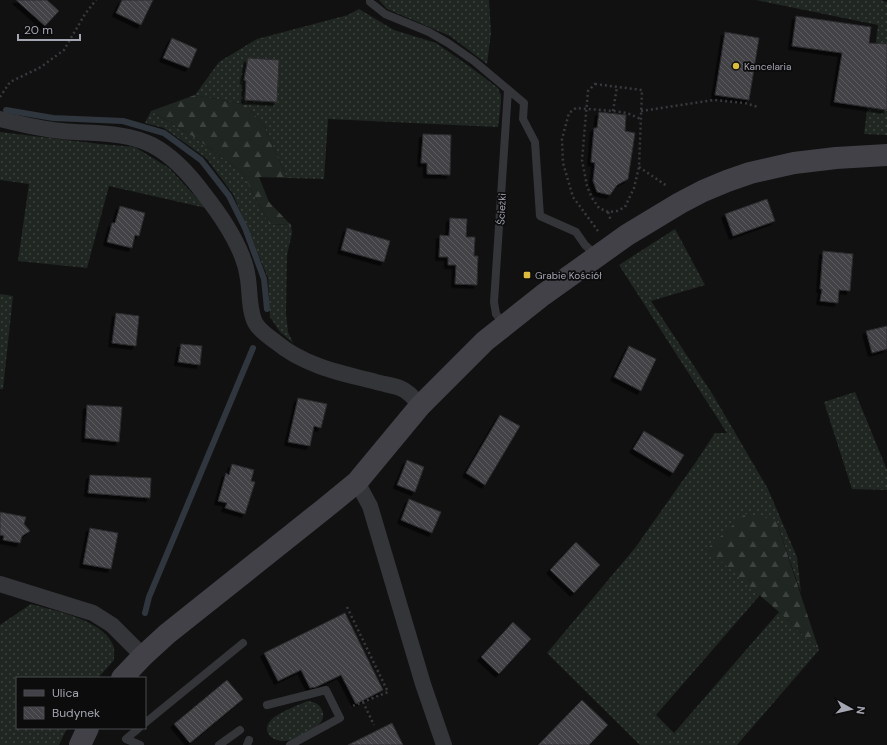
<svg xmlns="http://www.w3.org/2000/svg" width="887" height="745" font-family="'DM Sans',sans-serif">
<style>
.grass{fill:url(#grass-dots)}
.forest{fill:url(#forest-firs)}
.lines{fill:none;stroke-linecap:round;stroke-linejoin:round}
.stream{stroke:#30363d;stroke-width:6}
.building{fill:url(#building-back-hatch);stroke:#2c2b2e;filter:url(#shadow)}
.path{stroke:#39393e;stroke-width:2.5;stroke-dasharray:2 3;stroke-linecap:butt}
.lane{stroke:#343539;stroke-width:8}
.street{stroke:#343539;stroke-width:16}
.secondary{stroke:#414147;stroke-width:22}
.poi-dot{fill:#dcbc3f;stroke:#0c0c0d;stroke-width:1.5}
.labels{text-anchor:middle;stroke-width:3.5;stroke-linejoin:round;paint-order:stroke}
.poi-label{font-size:10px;fill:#a4a6b1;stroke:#0c0c0d;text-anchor:start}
.street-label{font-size:10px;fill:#a4a6b1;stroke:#0c0c0d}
</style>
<defs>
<pattern id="grass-dots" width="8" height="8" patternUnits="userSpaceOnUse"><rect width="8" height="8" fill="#202621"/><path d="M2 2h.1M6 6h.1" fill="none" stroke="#3d423f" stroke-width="1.8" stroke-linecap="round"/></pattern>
<pattern id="forest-firs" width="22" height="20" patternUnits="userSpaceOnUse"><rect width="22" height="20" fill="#202621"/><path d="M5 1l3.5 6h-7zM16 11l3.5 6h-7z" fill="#3d423f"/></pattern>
<pattern id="building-back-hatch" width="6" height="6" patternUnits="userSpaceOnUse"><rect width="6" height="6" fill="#434347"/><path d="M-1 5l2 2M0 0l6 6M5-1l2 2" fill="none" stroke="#5b5b5f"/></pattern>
<filter id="shadow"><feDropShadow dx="-3.5" dy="3.5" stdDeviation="0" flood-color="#0009"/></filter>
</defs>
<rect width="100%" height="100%" fill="#111112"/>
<path class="grass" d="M379,0H489L491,33L487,64L450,36L387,9Z
M756,0H881L887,2V135L864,134L878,25Z
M359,9L394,30L436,43L469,66L498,88L501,95V103L498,127L328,119L324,179L287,178L264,126L246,105L195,95L219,62L257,39L348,15Z
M151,111L194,137L242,172L269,224L291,225L292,233L287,255L286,314L288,332L293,343L280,332L270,317L268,278L233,194L206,158L164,128L145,123Z
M0,132L100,144L135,147L169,168L206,208L109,186L87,268L18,261L29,184L0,180Z
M675,229L705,285L651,301L713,395L768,489L797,557L801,593L776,520L753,588L760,595L656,715L674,733L779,612L819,650L737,745H640L547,653L635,548L698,459L715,433H727L619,265Z
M0,294L13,296L3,389H0Z
M855,392L887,470V490L852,489L824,402Z
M31,604C55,611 102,619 113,645C115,649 114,656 114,660L98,678H17V728H67L59,745H0V625Z
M308,701C313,702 318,703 321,708C331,726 303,734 291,740C273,745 259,731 272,719C278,713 296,706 305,702Z"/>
<path class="forest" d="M195,95L246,105L264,126L287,178L259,177L269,202L291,225L269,224L242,172L194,137L151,111Z
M745,514L776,520L819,650L779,612L707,549Z"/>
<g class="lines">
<path class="stream" d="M6,110L53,118L123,121L164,133L201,160L229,196L245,228L264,279L267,309
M145,613L149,597L253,348"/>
</g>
<path class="building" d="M16,0H47L59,11L45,26Z
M122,0H153L141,25L116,13Z
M796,16L871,27L869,43L887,44V110L834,102L842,53L792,46Z
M725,32L759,38L749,100L715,95Z
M172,38L197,49L189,68L163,58Z
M248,58L279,60L277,102L245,100L246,81L244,80Z
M599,112L626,115L625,131L635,133L628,179L617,185L610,195L597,192L593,181L595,163L591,162L594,128H597Z
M423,134L451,135L450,175L427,174V163H421Z
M767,199L775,221L733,236L725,214Z
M120,206L145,213L139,236L135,235L132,248L107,242L112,223H115Z
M450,218L467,219L466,237H475L474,256H478L477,285L455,284L456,265H448V257H439L440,235L449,236Z
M347,228L390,241L384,262L341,250Z
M823,251L853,254L850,291L839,290L838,303L820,301L822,289H820Z
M116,313L139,316L136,346L112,343Z
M887,326V349L872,353L866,331Z
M181,344L202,346L200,365L178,362Z
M629,346L656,359L641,391L614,377Z
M298,398L327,404L321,428L314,426L310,446L288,442Z
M87,405L122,407L119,442L85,438Z
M500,415L520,426L485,485L466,473Z
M644,431L684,455L673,473L633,449Z
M407,460L424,467L415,492L397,485Z
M232,464L254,470L251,481L255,482L245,514L225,508L227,503L218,501L226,473L229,475Z
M90,475L151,478L150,498L88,493Z
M409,499L441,512L432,533L401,520Z
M0,512L26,517L24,524L30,531L22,536L20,543L3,540L4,536L0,535Z
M90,528L118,533L111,569L83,564Z
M576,542L600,565L574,593L550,570Z
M345,613L383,690L356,704L341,675L316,687L310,688L301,670L278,681L264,653Z
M513,622L531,639L499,674L481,657Z
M227,680L243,699L190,743L174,724Z
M582,700L608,725L589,745H538Z
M392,723L403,745H348Z"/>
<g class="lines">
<path class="path" d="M595,84L642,90L639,167L634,188L625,207L617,211L608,212L599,208L592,198L587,186L582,160L588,91Z
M0,97L10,82L41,67L64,50L85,14L96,0
M613,111L617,87
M641,111L714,100L745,103L758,107
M639,167L667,186
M608,212L611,221
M598,231L573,197L563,163L562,139L569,113L576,108L613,111L627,113L641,119
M347,607L388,692L350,707
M363,702L374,725"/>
<path class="lane" d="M370,0V2L385,14L429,32L448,43L474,61L524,103L523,119L535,142L540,216L576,232L585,245L597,256
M504,324L496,314L494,302L508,90
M267,705L326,690L340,718L290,745
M145,723L243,643
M139,728L126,739L140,745
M219,745L240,730
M247,745L249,740"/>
<path class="street" d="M0,119C20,124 41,129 62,131C92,134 124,131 152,145C173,156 190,175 204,194C219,213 233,233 242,256C245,263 247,271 248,279C250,292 249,313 256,324C260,331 269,337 276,342C303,365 340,373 373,381C382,384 392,385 400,388C408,391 415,399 420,406
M357,482L370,506L423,684L444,745
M0,584L93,613L112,625L143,656"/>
<path class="secondary" d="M122,678L143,656L167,634L324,509L357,482L420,406L485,341L543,295L627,235L680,203L703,191L727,181L750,173L794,163L836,158L887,155
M80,745L88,728"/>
</g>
<g class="poi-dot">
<circle cx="736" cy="66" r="4"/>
<rect x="523" y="271" width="8" height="8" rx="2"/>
</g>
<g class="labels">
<g class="poi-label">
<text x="744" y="70">Kancelaria</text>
<text x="535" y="279">Grabie Kościół</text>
</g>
<g class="street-label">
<text transform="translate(501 209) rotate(-87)" y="4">Ścieżki</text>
</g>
</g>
<rect x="16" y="677" width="130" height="52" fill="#0c0c0d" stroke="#494a4f"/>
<rect x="24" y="690" width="20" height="6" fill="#414147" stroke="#494a4f"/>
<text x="52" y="697" font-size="12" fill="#a4a6b1">Ulica</text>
<rect x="24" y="707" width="20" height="12" fill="url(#building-back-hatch)" stroke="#494a4f"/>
<text x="52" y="717" font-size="12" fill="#a4a6b1">Budynek</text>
<g transform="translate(851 709) rotate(98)" stroke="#0c0c0d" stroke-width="3" paint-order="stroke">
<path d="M0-3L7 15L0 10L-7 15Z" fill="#a4a6b1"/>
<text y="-6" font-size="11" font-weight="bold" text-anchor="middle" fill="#a4a6b1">N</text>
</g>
<path d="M18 34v6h62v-6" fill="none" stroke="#a4a6b1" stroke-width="2"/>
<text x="24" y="34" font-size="12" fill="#a4a6b1" stroke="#0c0c0d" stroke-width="3" paint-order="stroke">20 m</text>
</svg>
